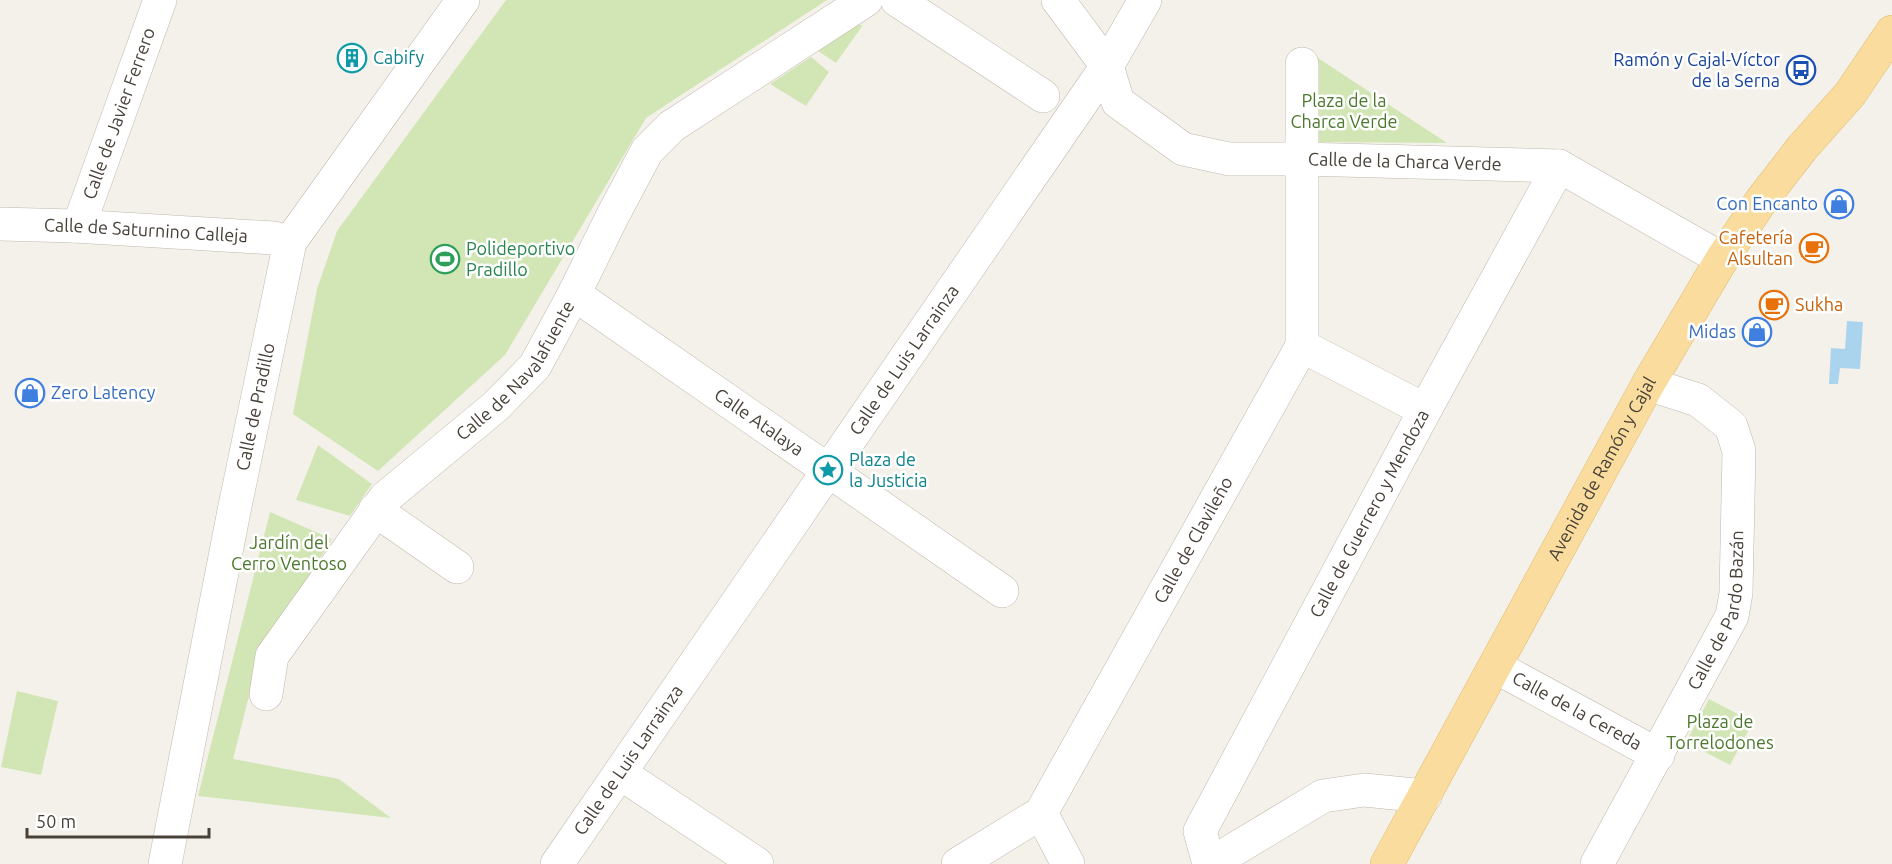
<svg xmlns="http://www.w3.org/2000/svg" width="1892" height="864" font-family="Ubuntu,sans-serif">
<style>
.green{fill:#d2e6b5}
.water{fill:#aad4ee}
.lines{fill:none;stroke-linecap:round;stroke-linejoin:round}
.minor-casing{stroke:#c0b8ad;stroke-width:34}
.major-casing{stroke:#dfba6d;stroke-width:34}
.minor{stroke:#fff;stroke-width:33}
.major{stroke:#fadd9e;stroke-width:33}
.labels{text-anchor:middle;stroke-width:5;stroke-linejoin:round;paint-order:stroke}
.culture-label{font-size:18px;fill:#0d838f;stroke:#fff;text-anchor:start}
.transit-label{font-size:18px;fill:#164399;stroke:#fff;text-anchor:end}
.park-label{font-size:18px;fill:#4c782d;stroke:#fff}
.street-label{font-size:18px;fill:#484138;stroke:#fff}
.shop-label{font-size:18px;fill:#366cbe;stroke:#fff;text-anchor:end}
.food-label{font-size:18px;fill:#c56008;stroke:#fff;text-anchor:end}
.leisure-label{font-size:18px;fill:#27864d;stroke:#fff;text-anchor:start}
</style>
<rect width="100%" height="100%" fill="#f4f1ea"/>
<path class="green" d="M506,0H827L646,118L505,355L378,471L293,414L317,289L337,231Z
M858,25H863L836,63L818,51Z
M1315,56L1447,143L1313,142Z
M811,57L829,72L806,106L770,84Z
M318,445L372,484L350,516L296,500Z
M270,512L332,539L259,656L233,759L339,779L391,818L198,796Z
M17,691L58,701L41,775L1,767Z
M1709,699L1753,722L1730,765L1686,742Z"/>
<path class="water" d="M1847,321L1863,322L1860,369L1840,368L1838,384H1829L1831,348L1845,349Z"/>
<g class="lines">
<g class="minor-casing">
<g id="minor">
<path d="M897,0L1043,96"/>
<path id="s1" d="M1058,0L1107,66L1118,102L1183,149L1229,159H1302L1559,166L1722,259"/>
<path id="s2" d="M0,224L74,226L274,238L290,242"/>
<path id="s3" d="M74,226L82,217L86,206L160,0"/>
<path id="s4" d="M574,294L1002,591"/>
<path d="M1302,346L1425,410"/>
<path d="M375,510L457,567"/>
<path id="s5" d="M1496,667L1658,755"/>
<path id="s6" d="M266,694L272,656L385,498L496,406L535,366L574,294L612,217L647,151L672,126L866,0"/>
<path d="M620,773L757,864"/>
<path d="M1041,813L1068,864"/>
<path id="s7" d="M165,864L234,511L290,242L463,0"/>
<path id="s8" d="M557,864L1107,66L1145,0"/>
<path id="s9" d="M958,864L1041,813L1302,346V64"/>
<path id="s10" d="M1209,864L1200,831L1425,410L1559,166"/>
<path d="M1210,864L1323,796L1364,790L1425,796"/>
<path id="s11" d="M1597,864L1732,616L1736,593L1739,451L1731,426L1698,400L1648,384"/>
</g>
</g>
<g class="major-casing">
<g id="major">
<path id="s12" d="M1387,864L1648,384L1722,259L1761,201L1802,148L1850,94L1892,32"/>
</g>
</g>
<use href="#minor" class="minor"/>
<use href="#major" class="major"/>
</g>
<defs>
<g id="building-ring" transform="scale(1.5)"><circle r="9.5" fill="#fff" stroke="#0f9aa8" stroke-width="1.5"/><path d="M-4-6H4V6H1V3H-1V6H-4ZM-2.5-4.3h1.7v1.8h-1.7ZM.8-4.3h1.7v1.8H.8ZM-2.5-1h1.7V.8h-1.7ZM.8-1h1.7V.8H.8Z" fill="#0f9aa8"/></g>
<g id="bus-ring" transform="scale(1.5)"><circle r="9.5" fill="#fff" stroke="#1a4fb4" stroke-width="1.5"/><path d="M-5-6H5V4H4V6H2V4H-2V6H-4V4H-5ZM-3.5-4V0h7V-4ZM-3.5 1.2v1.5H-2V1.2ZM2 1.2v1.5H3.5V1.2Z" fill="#1a4fb4"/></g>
<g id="shop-ring" transform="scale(1.5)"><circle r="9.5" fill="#fff" stroke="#3f7fe0" stroke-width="1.5"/><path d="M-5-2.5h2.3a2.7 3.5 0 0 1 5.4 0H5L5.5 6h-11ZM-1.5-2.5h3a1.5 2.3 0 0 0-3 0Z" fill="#3f7fe0"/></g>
<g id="cafe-ring" transform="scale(1.5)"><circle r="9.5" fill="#fff" stroke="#e8710a" stroke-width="1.5"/><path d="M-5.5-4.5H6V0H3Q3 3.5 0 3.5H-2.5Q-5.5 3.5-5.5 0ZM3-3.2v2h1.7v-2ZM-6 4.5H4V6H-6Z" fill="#e8710a"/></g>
<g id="stadium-ring" transform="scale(1.5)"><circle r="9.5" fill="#fff" stroke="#2e9e5b" stroke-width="1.5"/><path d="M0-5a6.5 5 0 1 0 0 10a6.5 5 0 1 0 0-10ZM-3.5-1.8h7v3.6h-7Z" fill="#2e9e5b"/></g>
<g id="sight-ring" transform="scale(1.5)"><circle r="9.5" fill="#fff" stroke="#0f9aa8" stroke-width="1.5"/><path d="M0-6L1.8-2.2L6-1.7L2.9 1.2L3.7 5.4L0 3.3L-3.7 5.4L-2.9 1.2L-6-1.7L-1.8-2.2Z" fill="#0f9aa8"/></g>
</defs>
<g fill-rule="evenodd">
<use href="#building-ring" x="352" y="58"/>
<use href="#bus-ring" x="1801" y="70"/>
<use href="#shop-ring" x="1839" y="204"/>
<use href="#cafe-ring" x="1814" y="248"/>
<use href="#stadium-ring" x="445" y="259"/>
<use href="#cafe-ring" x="1774" y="305"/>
<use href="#shop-ring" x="1757" y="332"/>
<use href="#shop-ring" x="30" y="393"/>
<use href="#sight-ring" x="828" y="470"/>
</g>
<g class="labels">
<g class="culture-label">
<text x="373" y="64">Cabify</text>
<text x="849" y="466">Plaza de<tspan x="849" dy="21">la Justicia</tspan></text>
</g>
<g class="transit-label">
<text x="1780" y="66">Ramón y Cajal-Víctor<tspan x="1780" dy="21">de la Serna</tspan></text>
</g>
<g class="park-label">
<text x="1344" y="107">Plaza de la<tspan x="1344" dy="21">Charca Verde</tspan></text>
<text x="289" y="549">Jardín del<tspan x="289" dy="21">Cerro Ventoso</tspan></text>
<text x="1720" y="728">Plaza de<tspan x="1720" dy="21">Torrelodones</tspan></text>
</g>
<g class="street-label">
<text dy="6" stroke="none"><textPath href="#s3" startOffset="122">Calle de Javier Ferrero</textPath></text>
<text dy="6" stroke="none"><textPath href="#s1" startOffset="423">Calle de la Charca Verde</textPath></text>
<text dy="6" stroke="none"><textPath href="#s2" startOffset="146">Calle de Saturnino Calleja</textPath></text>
<text dy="6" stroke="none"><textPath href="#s8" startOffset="612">Calle de Luis Larrainza</textPath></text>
<text dy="6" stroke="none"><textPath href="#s6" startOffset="417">Calle de Navalafuente</textPath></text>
<text dy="6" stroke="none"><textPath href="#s7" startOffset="466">Calle de Pradillo</textPath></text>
<text dy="6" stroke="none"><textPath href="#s4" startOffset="225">Calle Atalaya</textPath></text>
<text dy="6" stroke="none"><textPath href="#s12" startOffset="450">Avenida de Ramón y Cajal</textPath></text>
<text dy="6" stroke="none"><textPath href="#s10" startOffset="394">Calle de Guerrero y Mendoza</textPath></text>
<text dy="6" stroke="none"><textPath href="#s9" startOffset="410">Calle de Clavileño</textPath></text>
<text dy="6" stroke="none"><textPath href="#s11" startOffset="284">Calle de Pardo Bazán</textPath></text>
<text dy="6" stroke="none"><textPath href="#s5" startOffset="92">Calle de la Cereda</textPath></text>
<text dy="6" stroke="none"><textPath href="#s8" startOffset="126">Calle de Luis Larrainza</textPath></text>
</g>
<g class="shop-label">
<text x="1818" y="210">Con Encanto</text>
<text x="1736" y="338">Midas</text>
<text x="51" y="399" text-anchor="start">Zero Latency</text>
</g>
<g class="food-label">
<text x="1793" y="244">Cafetería<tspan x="1793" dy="21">Alsultan</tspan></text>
<text x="1795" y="311" text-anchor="start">Sukha</text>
</g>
<g class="leisure-label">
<text x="466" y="255">Polideportivo<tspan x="466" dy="21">Pradillo</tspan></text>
</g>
</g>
<path d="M27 828v9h182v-9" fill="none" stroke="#484138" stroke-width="3"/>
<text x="36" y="828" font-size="18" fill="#484138" stroke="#ffffff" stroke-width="4.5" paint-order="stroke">50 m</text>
</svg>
